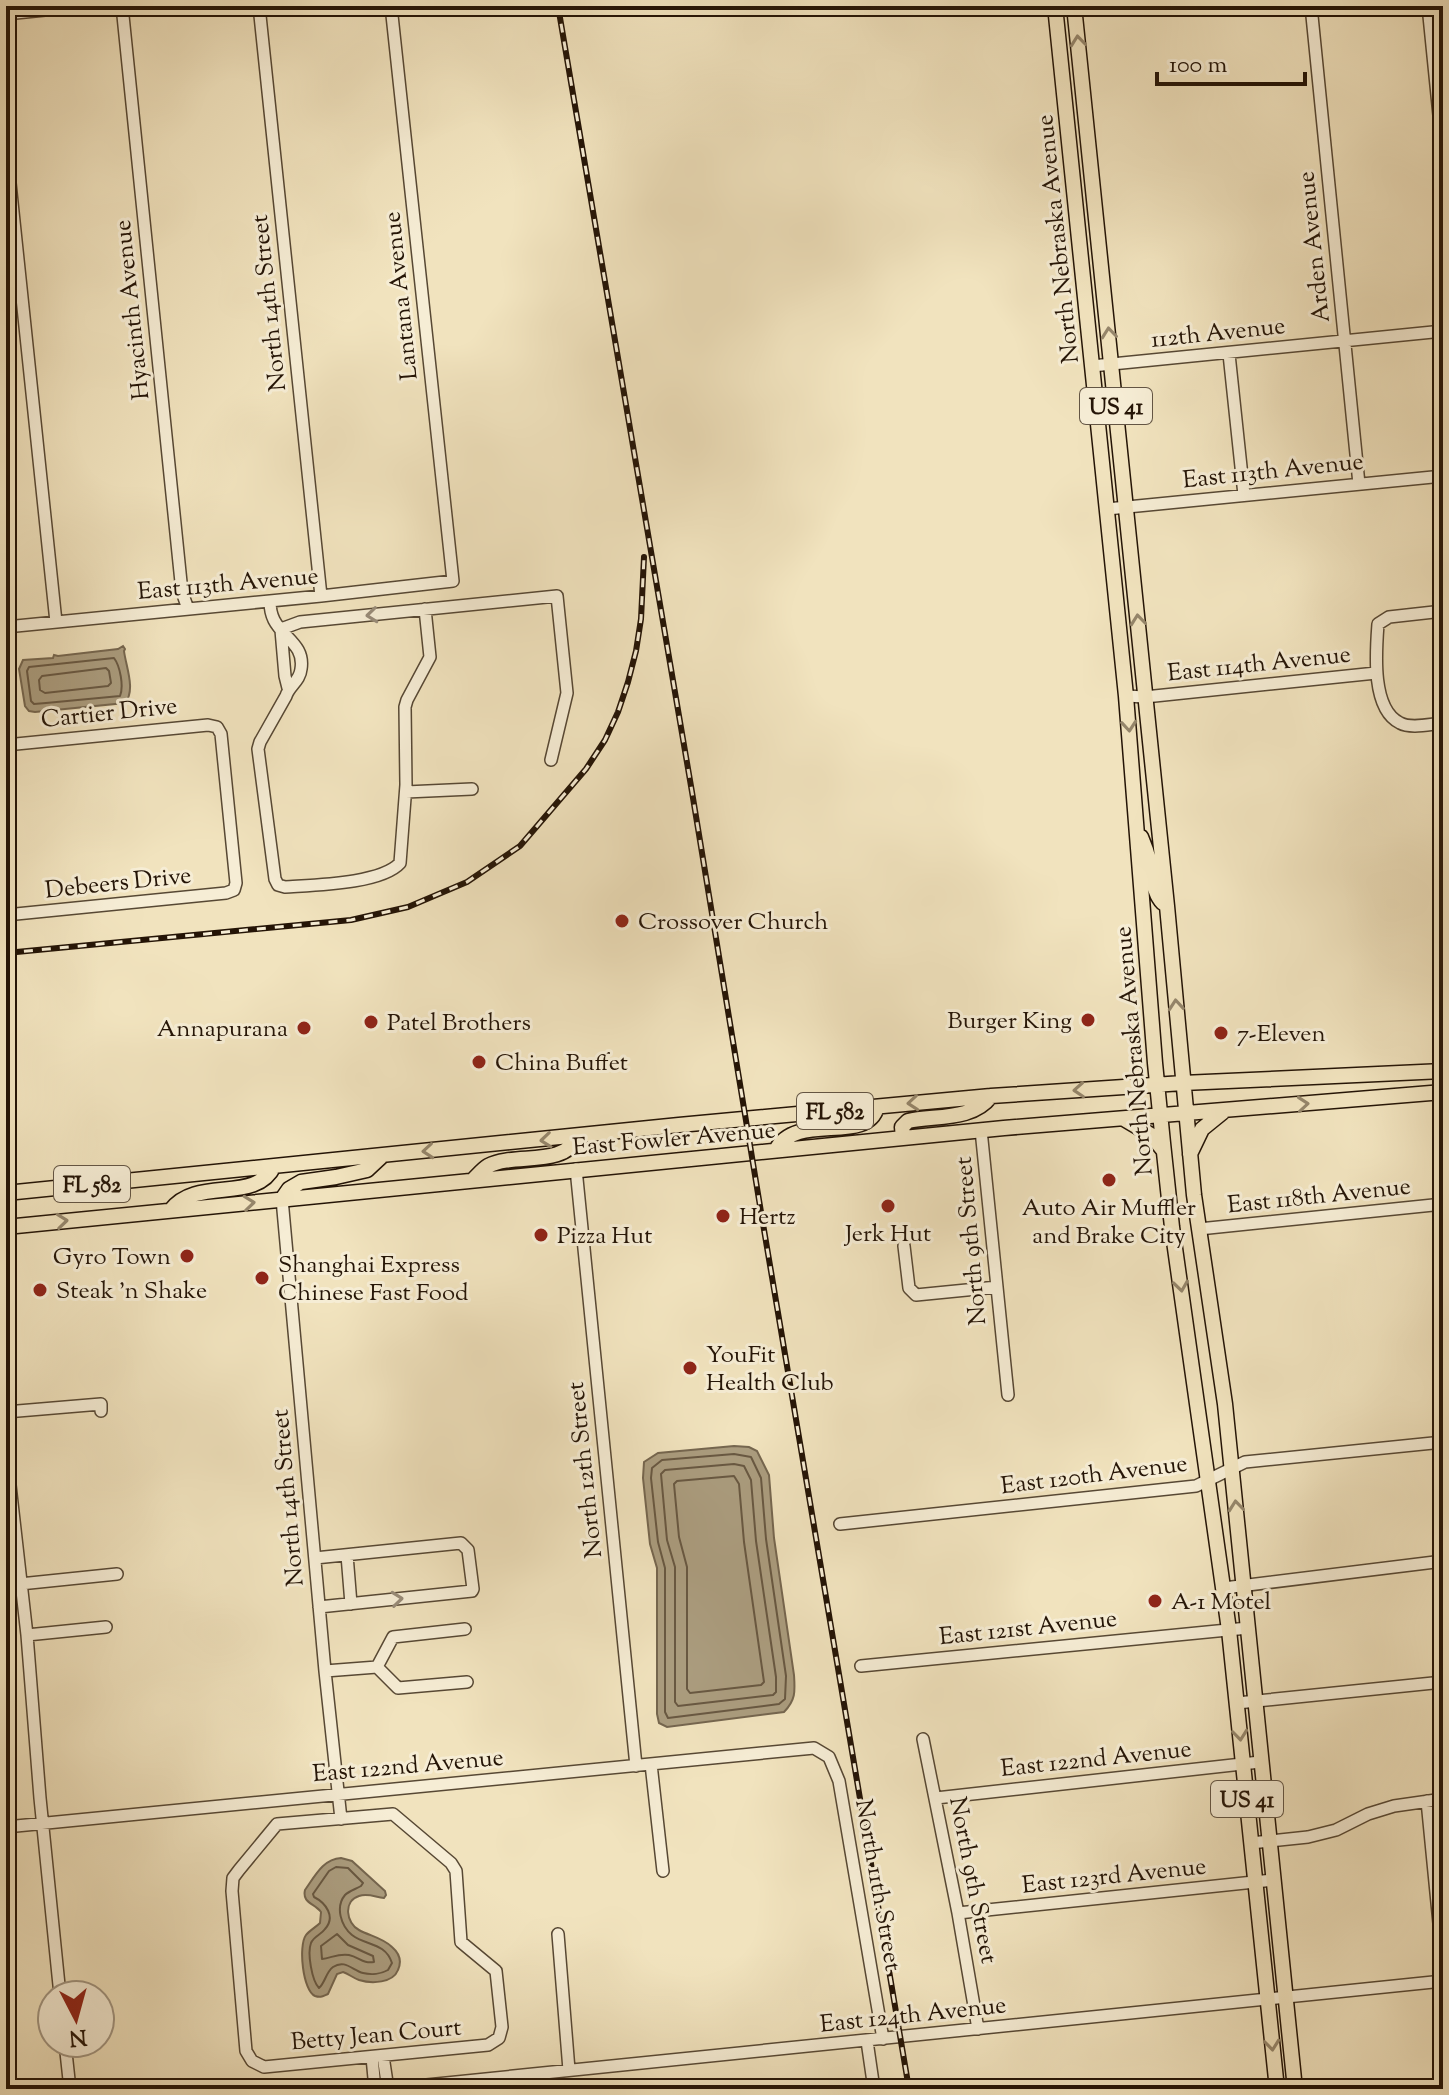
<svg xmlns="http://www.w3.org/2000/svg" width="1449" height="2095" font-family="'Sorts Mill Goudy',serif">
<style>
.water{fill:#ab9d7f;stroke:#75664f;stroke-width:2}
.lines{fill:none;stroke-linecap:round;stroke-linejoin:round}
.shore{stroke:#685842;stroke-width:2}
.minor-casing{stroke:#574834;stroke-width:14}
.major-casing{stroke:#241406;stroke-width:17}
.minor{stroke:#f6edd5;stroke-width:11}
.major{stroke:#f1e3be;stroke-width:14}
.rail-casing{stroke:#241406;stroke-width:6}
.rail{stroke:#f6edd5;stroke-width:3;stroke-dasharray:9;stroke-linecap:butt}
.oneway{stroke:#95866b}
.oneway2{stroke:#988b78}
.poi-dot{fill:#8f2418;stroke:#f6edd5;stroke-width:3}
.labels{text-anchor:middle;stroke-width:6;stroke-linejoin:round;paint-order:stroke}
.shield{fill:#f6edd5;stroke:#635544;stroke-width:2}
.shield-label{font-size:22px;font-weight:bold;fill:#241406}
.street-label{font-size:24px;fill:#241406;stroke:#f6edd5}
.poi-label{font-size:24px;fill:#241406;stroke:#f6edd5;text-anchor:start}
</style>
<rect width="100%" height="100%" fill="#f1e3be"/>
<filter id="stains"><feTurbulence type="fractalNoise" baseFrequency=".0025" numOctaves="4"/><feColorMatrix values="0 0 0 0 .2 0 0 0 0 .09 0 0 0 0 .02 0 0 0 .5 -.17"/></filter>
<radialGradient id="worn" r=".72"><stop offset=".6" stop-color="#630" stop-opacity="0"/><stop offset="1" stop-color="#630" stop-opacity=".3"/></radialGradient>
<path class="water" d="M123,646L125,649L124,651C126,667 136,690 125,703L35,712L29,711L25,706L19,669L23,660L53,658L54,655L58,656L118,649Z
M734,1446L749,1447L757,1451L769,1475L774,1538L794,1675C795,1691 796,1700 784,1712L667,1727L659,1723L657,1714V1568L650,1544L643,1478L644,1462L658,1453Z
M341,1858L352,1861L385,1891L386,1895L384,1898C375,1897 368,1893 359,1896C343,1901 346,1923 359,1930C370,1936 383,1938 392,1947C399,1953 402,1961 398,1970C393,1983 372,1984 359,1980C353,1978 349,1974 343,1972L337,1974L328,1994C323,1996 321,1998 315,1996C303,1991 298,1946 306,1935C309,1931 316,1927 320,1923L321,1912C314,1903 302,1903 305,1890C315,1876 323,1859 341,1858Z"/>
<g class="lines">
<path class="shore" d="M114,658C120,666 124,686 120,696L46,703L34,704L31,701L27,671L29,667Z
M106,668L109,671L111,683L108,686L45,693L40,690L39,680L42,676Z
M734,1454L751,1457L761,1478L766,1539L786,1676L785,1699L779,1704L668,1718L665,1712V1568L658,1542L651,1478L652,1468L662,1460Z
M734,1464L744,1466L751,1480L756,1541L776,1677V1692L773,1695L678,1706L675,1702V1567L667,1540L661,1474L665,1470Z
M734,1476L739,1484L744,1542L764,1682L761,1685L690,1693L687,1689V1567L679,1537L674,1484L677,1481Z
M336,1867L348,1868L363,1883L361,1886C356,1889 349,1891 345,1895C335,1907 341,1926 352,1935C366,1946 385,1942 392,1963L388,1970C381,1974 371,1975 363,1973C352,1970 345,1959 333,1967C326,1972 325,1983 319,1988C312,1981 307,1953 311,1943C314,1936 321,1935 325,1929C336,1917 326,1903 314,1897L313,1894L329,1871Z
M337,1934L348,1945L373,1956L374,1962C363,1964 359,1957 349,1955C339,1953 331,1958 322,1959L321,1946Z"/>
<g class="minor-casing">
<path id="minor" d="M122,6L182,592L188,609
M259,6L321,596
M1311,6L1359,484
M1428,6L1443,155
M6,14L84,6
M6,145L56,622
M1229,354L1244,495
M1092,366L1443,331
M1107,509L1443,476
M270,601C270,607 271,614 274,620C283,638 305,645 301,669C300,681 289,686 286,696L260,742L258,749L275,879L278,885L285,887C313,885 381,884 400,863L406,785L405,707L407,700L430,657L425,609
M1443,611L1389,617L1378,624C1376,651 1371,709 1400,723C1411,729 1430,724 1443,723
M6,627L321,596L453,581L391,6
M281,629L300,622L557,596L567,693L551,760
M281,630L285,676L288,688
M1126,696L1145,697L1376,673
M6,745L208,725L217,727L221,734L236,883L234,890L226,893L6,915
M406,792L472,789
M981,1130L1008,1395
M576,1169L636,1766
M282,1199L325,1671L341,1819
M1199,1229L1443,1204
M904,1246L909,1288L916,1295L997,1287
M6,1412L101,1404V1411
M6,1450L27,1635L40,1798L60,1995
M840,1524L1196,1486L1245,1462L1443,1442
M347,1555L351,1604
M315,1558L461,1543L468,1550L473,1589L472,1591L319,1607
M20,1584L117,1574
M1224,1588L1443,1561
M27,1635L106,1627
M861,1666L1248,1628
M377,1667L393,1637L465,1629
M325,1671L377,1667L398,1688L467,1682
M1237,1703L1443,1682
M923,1739L958,1913L978,2029
M651,1764L663,1871
M936,1798L1260,1762
M1427,1801L1443,1964
M393,1814L451,1863L456,1871L461,1942L496,1971L502,2027L499,2038L488,2045L264,2067L252,2061L246,2051L232,1891L233,1878L239,1870L277,1824Z
M6,1827L814,1748L829,1757L839,1781L883,2039
M1251,1843L1308,1837L1336,1830L1368,1814L1394,1806L1443,1799
M958,1913L1273,1880
M558,1934L569,2070
M867,2041L874,2089
M65,2043L70,2089
M383,2056L388,2089
M372,2057L375,2089
M387,2089L1443,1981"/>
</g>
<g class="major-casing">
<path id="major" d="M1055,6L1126,696L1155,1063L1163,1143L1172,1227L1229,1630L1277,2089
M1074,6L1167,906L1194,1195L1225,1404L1295,2089
M1141,837C1145,846 1148,855 1150,864C1154,878 1153,893 1163,903
M1124,1119L1151,1135L1163,1150
M903,1138L902,1127L908,1121C936,1115 972,1121 991,1096
M776,1150C796,1111 867,1145 877,1107
M1190,1154L1202,1129L1223,1112
M474,1179C478,1175 483,1169 488,1166C515,1152 563,1168 578,1137
M6,1193L679,1125L991,1096L1183,1083L1443,1071
M282,1199L289,1189L301,1182L336,1177L367,1170L382,1156
M171,1210C197,1176 256,1204 274,1166
M6,1227L1004,1128L1443,1092"/>
</g>
<use href="#minor" class="minor"/>
<use href="#major" class="major"/>
<g class="rail-casing">
<path id="rail" d="M558,6L692,792L761,1212L909,2089
M6,953L351,920L408,907L467,882L520,846L586,769L605,740L618,712L628,682L636,651L641,619L644,557"/>
</g>
<use href="#rail" class="rail"/>
</g>
<defs><path id="oneway-chevron" d="M-2-3.5L2.5 0L-2 3.5" fill="none" stroke-width="1.6" stroke-linecap="round" stroke-linejoin="round" transform="scale(2)"/></defs>
<g class="oneway">
<use href="#oneway-chevron" transform="translate(1078 41) rotate(-96)"/>
<use href="#oneway-chevron" transform="translate(1109 333) rotate(-96)"/>
<use href="#oneway-chevron" transform="translate(1138 620) rotate(-96)"/>
<use href="#oneway-chevron" transform="translate(1129 726) rotate(85)"/>
<use href="#oneway-chevron" transform="translate(1176 1005) rotate(-95)"/>
<use href="#oneway-chevron" transform="translate(1079 1090) rotate(176)"/>
<use href="#oneway-chevron" transform="translate(913 1103) rotate(175)"/>
<use href="#oneway-chevron" transform="translate(1303 1104) rotate(-5)"/>
<use href="#oneway-chevron" transform="translate(546 1140) rotate(174)"/>
<use href="#oneway-chevron" transform="translate(428 1151) rotate(175)"/>
<use href="#oneway-chevron" transform="translate(249 1203) rotate(-6)"/>
<use href="#oneway-chevron" transform="translate(62 1221) rotate(-6)"/>
<use href="#oneway-chevron" transform="translate(1181 1286) rotate(82)"/>
<use href="#oneway-chevron" transform="translate(1236 1506) rotate(-96)"/>
<use href="#oneway-chevron" transform="translate(1240 1735) rotate(84)"/>
<use href="#oneway-chevron" transform="translate(1272 2045) rotate(84)"/>
</g>
<g class="oneway2">
<use href="#oneway-chevron" transform="translate(372 615) rotate(174)"/>
<use href="#oneway-chevron" transform="translate(397 1599) rotate(-6)"/>
</g>
<g class="poi-dot">
<circle cx="622" cy="921" r="8"/>
<circle cx="1088" cy="1020" r="8"/>
<circle cx="371" cy="1022" r="8"/>
<circle cx="304" cy="1028" r="8"/>
<circle cx="1221" cy="1033" r="8"/>
<circle cx="479" cy="1062" r="8"/>
<circle cx="1109" cy="1180" r="8"/>
<circle cx="888" cy="1206" r="8"/>
<circle cx="723" cy="1216" r="8"/>
<circle cx="541" cy="1235" r="8"/>
<circle cx="187" cy="1256" r="8"/>
<circle cx="262" cy="1278" r="8"/>
<circle cx="40" cy="1290" r="8"/>
<circle cx="690" cy="1368" r="8"/>
<circle cx="1155" cy="1601" r="8"/>
</g>
<g class="labels">
<g class="shield">
<rect x="1080" y="388" width="72" height="36" rx="6"/>
<rect x="797" y="1093" width="76" height="36" rx="6"/>
<rect x="54" y="1166" width="76" height="36" rx="6"/>
<rect x="1211" y="1781" width="72" height="36" rx="6"/>
</g>
<g class="shield-label">
<text x="1116" y="414">US 41</text>
<text x="835" y="1119">FL 582</text>
<text x="92" y="1192">FL 582</text>
<text x="1247" y="1807">US 41</text>
</g>
<g class="street-label">
<text transform="translate(1057 239) rotate(-96)" y="8">North Nebraska Avenue</text>
<text transform="translate(1313 247) rotate(-96)" y="8">Arden Avenue</text>
<text transform="translate(400 296) rotate(-96)" y="8">Lantana Avenue</text>
<text transform="translate(268 303) rotate(-96)" y="8">North 14th Street</text>
<text transform="translate(131 310) rotate(-96)" y="8">Hyacinth Avenue</text>
<text transform="translate(1218 332) rotate(-6)" y="8">112th Avenue</text>
<text transform="translate(1273 470) rotate(-6)" y="8">East 113th Avenue</text>
<text transform="translate(228 583) rotate(-5)" y="8">East 113th Avenue</text>
<text transform="translate(1259 663) rotate(-6)" y="8">East 114th Avenue</text>
<text transform="translate(109 712) rotate(-6)" y="8">Cartier Drive</text>
<text transform="translate(118 882) rotate(-6)" y="8">Debeers Drive</text>
<text transform="translate(1133 1051) rotate(-95)" y="8">North Nebraska Avenue</text>
<text transform="translate(674 1138) rotate(-5)" y="8">East Fowler Avenue</text>
<text transform="translate(1319 1195) rotate(-6)" y="8">East 118th Avenue</text>
<text transform="translate(970 1241) rotate(-95)" y="8">North 9th Street</text>
<text transform="translate(584 1470) rotate(-96)" y="8">North 12th Street</text>
<text transform="translate(1094 1474) rotate(-7)" y="8">East 120th Avenue</text>
<text transform="translate(287 1498) rotate(-95)" y="8">North 14th Street</text>
<text transform="translate(1028 1627) rotate(-6)" y="8">East 121st Avenue</text>
<text transform="translate(1096 1758) rotate(-6)" y="8">East 122nd Avenue</text>
<text transform="translate(408 1765) rotate(-5)" y="8">East 122nd Avenue</text>
<text transform="translate(1114 1875) rotate(-6)" y="8">East 123rd Avenue</text>
<text transform="translate(974 1880) rotate(79)" y="8">North 9th Street</text>
<text transform="translate(879 1885) rotate(80)" y="8">North 11th Street</text>
<text transform="translate(913 2014) rotate(-6)" y="8">East 124th Avenue</text>
<text transform="translate(376 2034) rotate(-5)" y="8">Betty Jean Court</text>
</g>
<g class="poi-label">
<text x="638" y="929">Crossover Church</text>
<text x="1072" y="1028" text-anchor="end">Burger King</text>
<text x="387" y="1030">Patel Brothers</text>
<text x="288" y="1036" text-anchor="end">Annapurana</text>
<text x="1237" y="1041">7-Eleven</text>
<text x="495" y="1070">China Buffet</text>
<text x="1109" y="1215" text-anchor="middle">Auto Air Muffler<tspan x="1109" dy="28">and Brake City</tspan></text>
<text x="739" y="1224">Hertz</text>
<text x="888" y="1241" text-anchor="middle">Jerk Hut</text>
<text x="557" y="1243">Pizza Hut</text>
<text x="171" y="1264" text-anchor="end">Gyro Town</text>
<text x="278" y="1272">Shanghai Express<tspan x="278" dy="28">Chinese Fast Food</tspan></text>
<text x="56" y="1298">Steak 'n Shake</text>
<text x="706" y="1362">YouFit<tspan x="706" dy="28">Health Club</tspan></text>
<text x="1171" y="1609">A-1 Motel</text>
</g>
</g>
<rect width="1449" height="2095" fill="none" stroke="#f1e3be" stroke-width="32"/>
<rect x="8" y="8" width="1433" height="2079" fill="none" stroke="#241406" stroke-width="4"/>
<rect x="16" y="16" width="1417" height="2063" fill="none" stroke="#241406" stroke-width="2"/>
<g transform="translate(76 2019) rotate(174)"><circle r="38" fill="#f6edd5" stroke="#a29682" stroke-width="2"/>
<path d="M0-6L14 30L0 20L-14 30Z" fill="#8f2418"/>
<text y="-12" font-size="22" font-weight="bold" text-anchor="middle" fill="#241406">N</text>
</g>
<path d="M1157 72v12h148v-12" fill="none" stroke="#241406" stroke-width="4"/>
<text x="1169" y="72" font-size="24" fill="#241406" stroke="#f6edd5" stroke-width="6" paint-order="stroke">100 m</text>
<rect width="100%" height="100%" filter="url(#stains)"/>
<rect width="100%" height="100%" fill="url(#worn)"/>
</svg>
